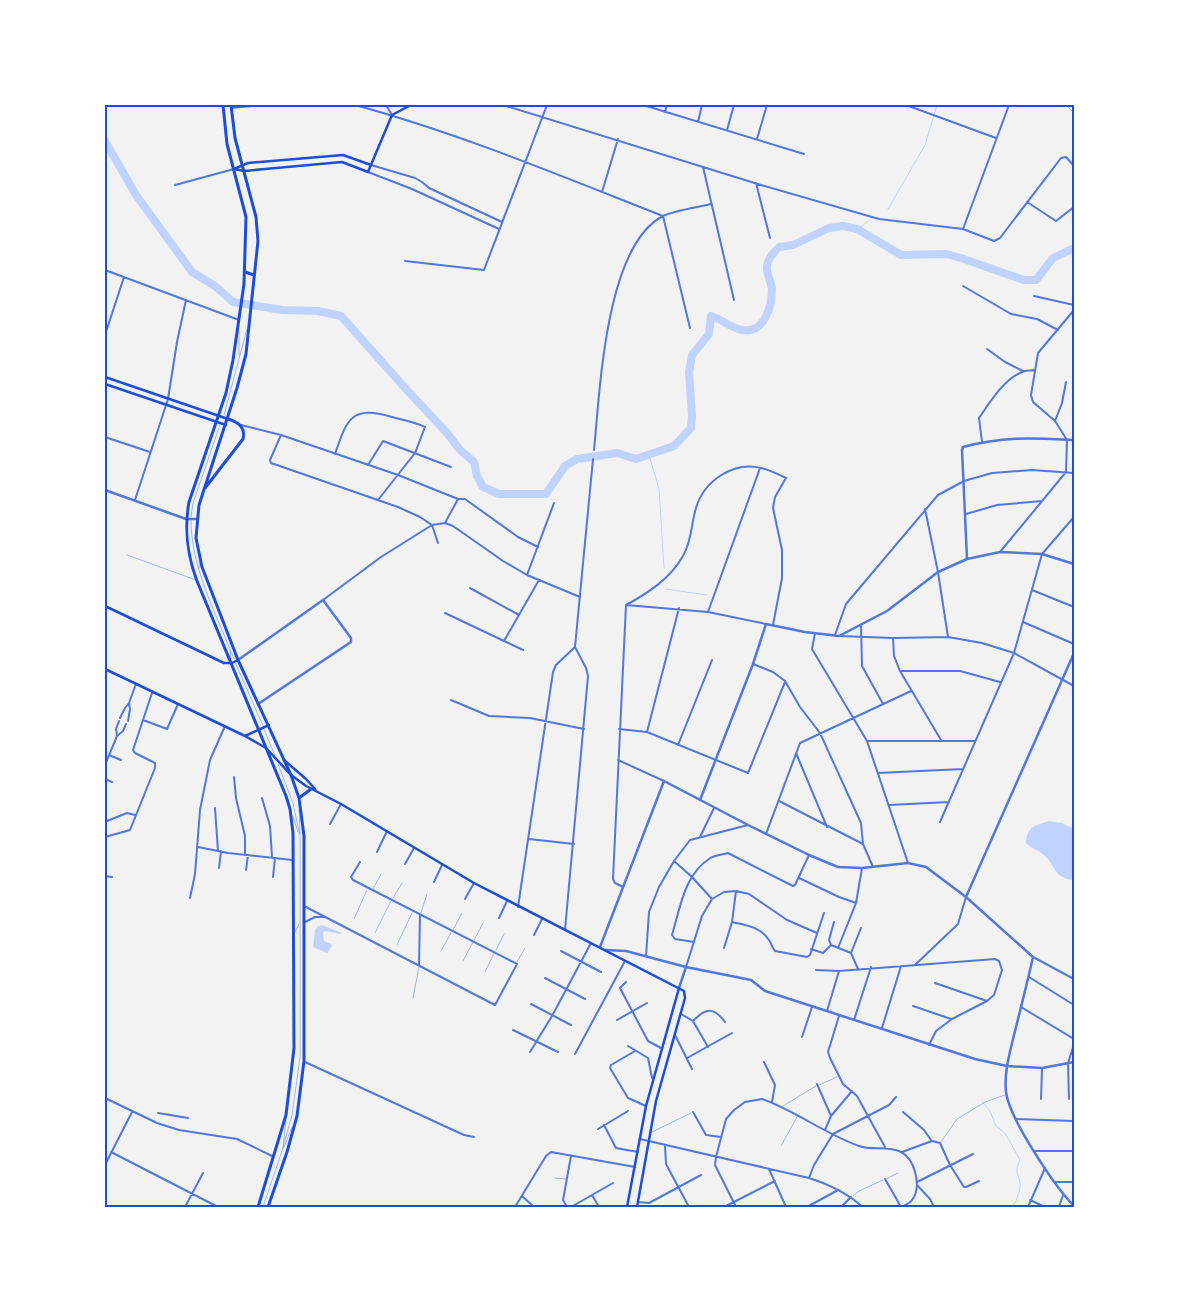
<svg xmlns="http://www.w3.org/2000/svg" width="1179" height="1312" font-family="Roboto,sans-serif">
<style>
.water{fill:#bfd3fe}
.lines{fill:none;stroke-linecap:round;stroke-linejoin:round}
.stream{stroke:#bfd3fe;stroke-width:1}
.river{stroke:#bfd3fe;stroke-width:8}
.service{stroke:#5277de;stroke-width:0.5}
.minor{stroke:#5277de;stroke-width:2}
.tertiary{stroke:#5277de;stroke-width:2.5}
.secondary{stroke:#1d4ed8;stroke-width:2.5}
.primary{stroke:#1d4ed8;stroke-width:3}
.neatline{fill:none;stroke:#1d4ed8;stroke-width:2}
</style>
<rect width="100%" height="100%" fill="#f2f2f2"/>
<path class="water" d="M1049,821L1062,823L1074,829V878L1071,880C1054,876 1056,868 1046,857C1041,851 1032,849 1026,843C1026,827 1036,825 1049,821Z
M322,925L342,933L340,934L325,931L323,933L324,941L331,944L332,946L327,953L313,947L315,930L318,926Z"/>
<g class="lines">
<path class="stream" d="M888,209L925,145L937,105
M857,229L869,221
M649,455L659,489L664,568
M666,589L707,595
M982,1101L990,1111L996,1126L1005,1133L1020,1160C1014,1172 1018,1172 1020,1183C1021,1189 1017,1198 1015,1203L1010,1207"/>
<path class="river" d="M105,141L136,195L192,272L215,286L233,302L282,310L318,311L341,316L406,389L447,433L460,450L474,462L477,476L483,487L499,494H546L565,466L577,459L617,453L636,459L674,446L691,428L692,416L689,372L692,355L709,334L711,316C721,319 731,328 742,330C765,334 772,305 772,289C771,281 766,273 767,266C768,258 774,252 779,247L793,245L829,228L843,226L857,229L901,255L946,254L961,258L1024,280H1036L1053,258L1074,248"/>
<path class="service" d="M1066,105L1074,113
M239,331V355
M224,415L247,329
M191,517L193,503L220,425
M191,520C191,569 217,615 234,659
M127,555L196,580
M199,568V561
M230,650L231,659
M235,662L263,726
M264,729L275,756
M278,764L293,803L300,836
M299,810L300,834
M293,816L298,832
M373,889L381,874
M393,898L402,883
M421,913L427,894
M354,919L367,890
M453,930L462,913
M295,932L299,924
M375,933L391,901
M397,945L412,913
M496,950L504,934
M441,951L451,933
M463,961L483,923
M517,962L525,948
M485,972L494,953
M413,998L419,967
M819,1085L837,1077
M783,1106L816,1086
M652,1132L691,1113
M941,1142L957,1119L985,1102L1005,1095
M781,1146L797,1117
M284,1147L292,1127
M283,1148L286,1121
M555,1178L566,1179
M886,1179L898,1173
M853,1196L859,1191L883,1180
M263,1207L282,1151L292,1115L300,1057V837"/>
<path class="minor" d="M355,105C461,134 561,176 663,216L690,328
M386,105L392,115
M503,105L761,185L879,219L963,229L994,241L1000,238L1061,158L1066,157L1074,166
M643,105L804,154
M906,105L996,138
M231,108L266,105
M665,112L667,105
M698,122L702,105
M727,130L734,105
M757,139L767,105
M371,165L415,178L422,182L429,188L502,222
M703,167L734,300
M368,172L412,189L499,229
M756,183L770,238
M175,185L234,169
M602,192L618,139
M1027,202L1056,221L1074,207
M963,229L1009,105
M405,261L484,270L547,105
M105,270L239,320
M963,286L1011,314L1037,319L1058,330
M1034,296L1074,305
M105,335L124,277
M987,349L1005,362L1023,371
M1055,421L1062,403L1066,382
M241,425L281,435L398,475L458,499L445,523
M281,435L270,460L271,463L398,507L420,517L432,525L438,543
M105,437L150,452
M982,442L979,418C990,402 1003,380 1022,372C1026,370 1031,371 1034,370
M594,450C600,391 605,246 663,216C673,211 699,207 711,204
M335,454C347,419 351,405 392,417C403,420 415,422 425,427L415,453L378,500
M368,465L383,441L451,467
M458,499H465L518,537L538,547
M135,500L168,399L177,342L186,300
M925,509L938,572L948,637
M966,514L997,505L1042,501
M1000,552L1066,472L1067,440L1055,421L1033,402L1031,395L1038,353L1074,310
M527,575L554,503
M470,588L519,615
M1032,590L1074,607
M323,600L381,557L432,525L445,523L453,526L503,561L527,575L580,597
M626,605C648,593 670,579 683,556C692,541 691,524 696,508C704,481 733,461 761,468C769,470 778,474 786,478L775,497L773,508L782,550V578L773,625
M626,605L708,612L766,624
M708,612L760,468
M445,613L504,641
M1023,622L1074,644
M861,626L862,666L883,704
M815,633L812,649L867,741L908,863
M835,635L846,604L938,495L964,481L992,473L1032,470L1074,473
M839,636L893,638L948,637L982,643L1014,653L1074,686
M893,638L894,656L900,671L941,740
M523,650L504,641L539,580
M753,664L773,672L785,681L800,707L820,733L861,823L863,844L873,867
M902,671H960L1000,682
M451,700L489,716L530,718L584,729
M120,718L125,708L129,703L136,684
M143,720L167,729L178,704
M128,721L130,709L129,703
M619,729L647,732L748,773L785,682
M647,732L679,608
M117,736L123,731L126,724
M867,741H975
M678,745L712,660
M796,753L827,827
M109,755L121,760
M618,760L664,781
M105,765L117,736L116,729L119,721
M878,773L963,769
M234,777L236,798L245,836V854
M105,779L112,782
M262,798L270,826L272,857
M779,801L863,844
M105,805H106
M889,805L949,802
M215,808L218,851
M107,821L127,813L135,815
M940,822L1014,653L1042,554L1074,517
M330,824L341,804
M766,834L800,743L911,691
M105,837L130,830L155,768V763L135,753L133,750L152,693
M700,837L714,808
M529,839L574,844
M198,847L228,853L292,860
M377,852L387,831
M674,861L692,877L712,899
M405,864L414,848
M219,868L221,851
M246,870L248,855
M105,876L112,877
M273,877L275,858
M799,878L839,897L856,903
M434,882L442,865
M623,887L615,883L613,879L626,605
M190,898L195,874L200,810L210,760L225,726
M465,899L474,883
M304,906L495,1005L517,964L353,880L351,877L360,862
M518,907L553,672L556,665L575,647
M499,918L507,901
M305,922L315,917H325
M732,922C745,925 761,927 769,940C772,944 772,948 775,951L807,957L810,955L824,913
M565,930L588,676L586,668L575,647L593,459
M534,935L542,919
M694,942L675,939L672,935C680,909 684,875 709,859C714,855 722,855 728,853L793,886L795,885L809,855
M831,945L851,953L858,969
M831,945L829,940L834,922
M724,948L732,922L736,891
M838,948L856,903L862,868
M811,949L823,953L831,945
M561,951L601,972
M851,953L861,928
M646,956L649,912L659,887L674,861L690,840L748,825
M1033,957L1074,979
M419,965L420,915
M915,965L958,924L966,897
M686,967L702,916L712,899L724,892L736,891L749,894L787,920L817,933
M816,970L839,971L995,959L999,961L1002,970L994,995L987,1001L952,1019L936,1031L929,1045
M1029,977L1074,1005
M545,978L585,999
M626,982L620,988L648,1041L661,1048
M935,983L987,1001
M531,1004L571,1025
M913,1006L951,1019
M1021,1007L1074,1039
M827,1011L839,971
M681,1014L693,1021L708,1047
M839,1016L828,1052L830,1058L843,1084L857,1096L885,1147
M617,1020L647,1003
M694,1020C706,1008 714,1007 725,1022
M854,1020L871,967
M882,1028L901,966
M513,1030L558,1052
M675,1035L692,1069
M802,1037L812,1007
M628,1046L648,1058L652,1078
M635,1051L611,1065L610,1068L628,1098L646,1106
M530,1052L552,1016L591,943
M575,1054L625,961
M687,1058L732,1033
M305,1062L464,1135L474,1137
M764,1062L775,1085L772,1102
M817,1084L831,1116
M105,1098L157,1123L179,1130L237,1139L272,1156
M1041,1099L1042,1069
M1069,1099L1068,1063L1074,1044
M693,1112L706,1135L721,1137
M903,1112L924,1130L931,1140
M158,1113L188,1118
M1016,1119L1074,1121
M604,1125L616,1148L638,1152
M598,1129L628,1111
M825,1130L831,1116L852,1091
M640,1139L809,1178C829,1184 847,1193 863,1207
M665,1146L666,1164L689,1207
M1034,1151H1074
M111,1152L218,1207
M902,1152L932,1141L940,1143L950,1165L964,1187H966L979,1181
M105,1165L132,1112
M769,1169L786,1207
M809,1178L814,1165L833,1134L889,1105L896,1097
M885,1179L901,1207
M917,1182L973,1154
M1055,1182H1074
M917,1185L930,1199L934,1207
M592,1195L599,1207
M522,1196L534,1207
M1030,1200L1045,1207
M638,1202L649,1203L701,1175
M185,1207L203,1173
M515,1207L546,1156L551,1152L635,1167
M567,1207L563,1200L571,1156
M571,1207L613,1183
M724,1207L775,1181
M736,1207L715,1165L716,1157L726,1119L734,1110L745,1102L762,1099C796,1111 825,1134 859,1146C872,1151 888,1145 901,1152C915,1159 922,1187 912,1200C910,1203 905,1205 902,1207
M807,1207L838,1190
M841,1207L851,1197
M1028,1207L1045,1168
M1059,1207L1063,1195"/>
<path class="tertiary" d="M105,490L186,519H196
M967,559L962,450L963,447C1004,436 1032,438 1074,440
M238,660L323,600L351,638V642L258,704
M700,800L753,664L766,624L805,632L839,636L887,611L938,572L967,559L1000,552L1042,554L1074,564
M966,897L1074,653
M600,947L664,781L748,825L809,855L838,867L862,868L908,863L926,867L966,897L1033,957C1027,984 1020,1011 1013,1039C1009,1056 1004,1074 1006,1092C1009,1118 1055,1187 1074,1206
M605,950L626,951L686,967L751,980L765,991L975,1059L1007,1066L1042,1068L1074,1062
M679,988L686,967"/>
<path class="secondary" d="M234,169L244,171L342,162L368,172L392,115L411,105
M234,169L248,163L343,155L371,165
M105,377L228,419
M105,384L226,425
M105,606L224,663H232L238,660
M105,669L245,736L266,748L291,775L306,786L341,804L474,883L684,991L685,998L656,1101L637,1207
M245,736L269,725
M284,760L306,779L315,789
M627,1207L646,1106L679,988"/>
<path class="primary" d="M223,105L227,144L246,217L244,284L233,360L226,393L189,502C184,530 187,554 197,581L286,796L290,809L293,833L294,1048L286,1115L258,1207
M231,105L235,138L256,217L258,241L246,354L237,388L199,505L196,538L202,567L238,660L291,775L299,798L304,836V1061L297,1116L287,1152L268,1207
M245,272L254,275
M205,488L243,439C246,427 238,422 228,419
M299,798L311,789"/>
</g>
<rect width="1179" height="1312" fill="none" stroke="#ffffff" stroke-width="212"/>
<rect x="106" y="106" width="967" height="1100" class="neatline"/>
</svg>
